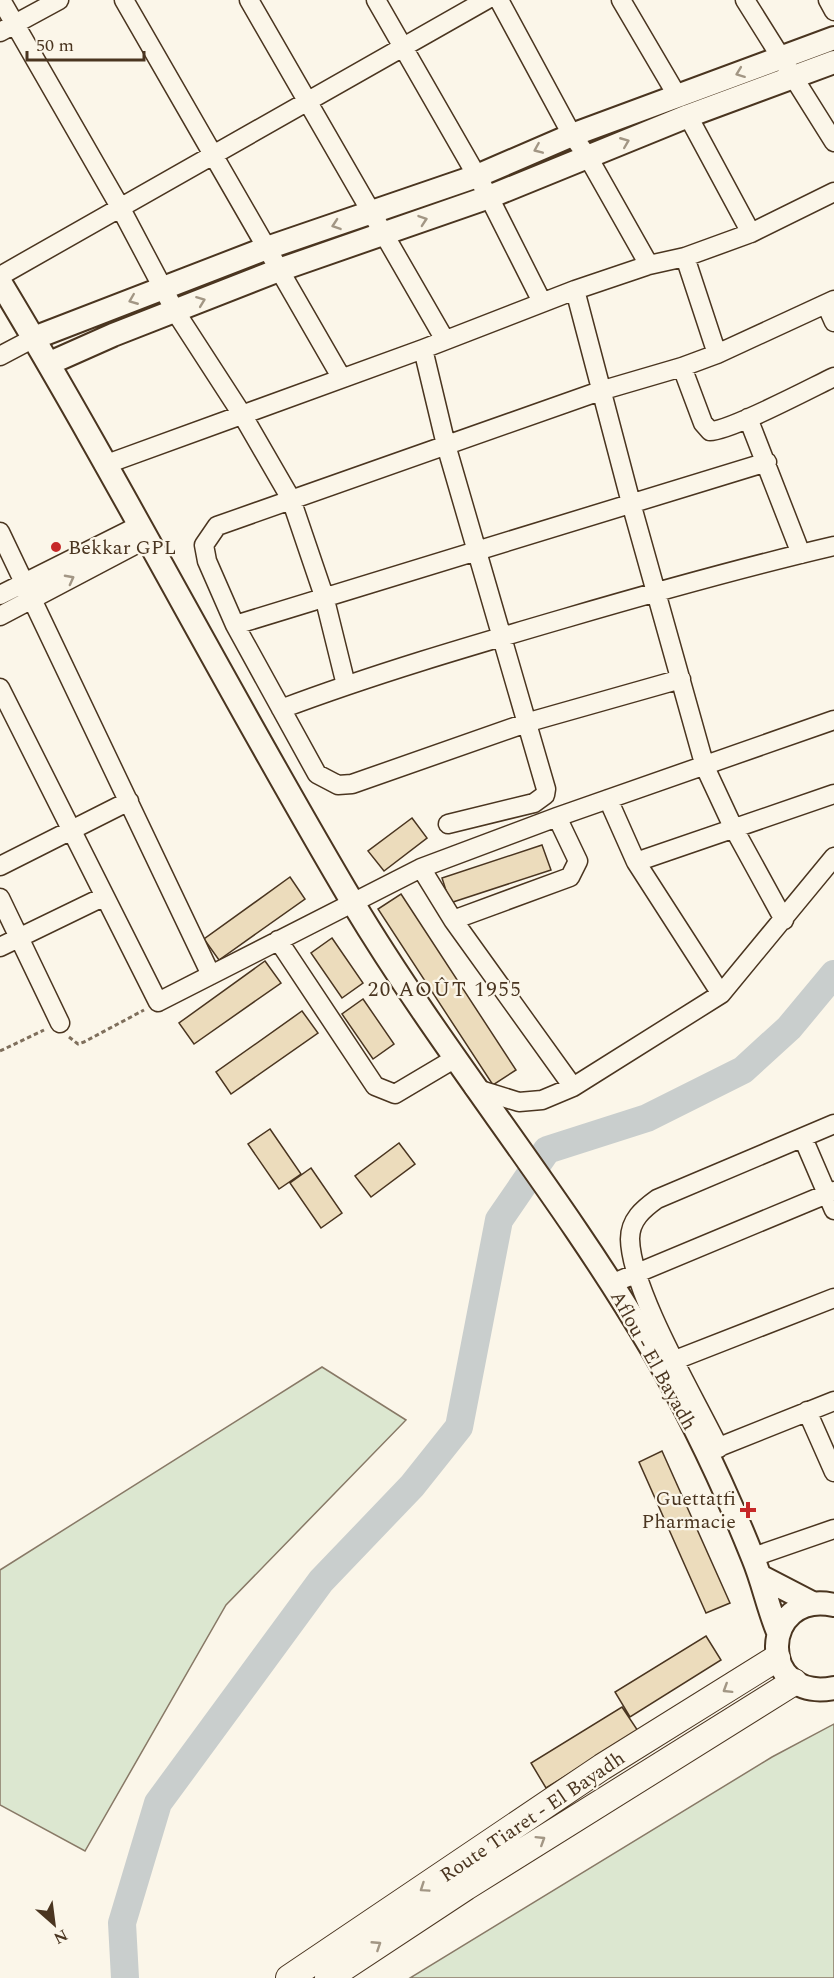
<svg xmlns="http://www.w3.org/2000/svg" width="834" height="1978" font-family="Spectral,serif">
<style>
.green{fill:#dce7d0;stroke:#887966;stroke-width:1.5}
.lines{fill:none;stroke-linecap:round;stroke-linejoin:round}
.river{stroke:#c9cecd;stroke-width:28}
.building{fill:#ecdcbc;stroke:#4a3520;stroke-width:1.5}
.minor-casing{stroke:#4a3520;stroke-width:21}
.major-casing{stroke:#4a3520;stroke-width:26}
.highway-casing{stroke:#4a3520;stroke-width:28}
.path{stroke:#7f6f5c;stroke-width:3;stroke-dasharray:4.5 3;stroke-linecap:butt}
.minor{stroke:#fbf6e9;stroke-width:18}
.major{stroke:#fbf6e9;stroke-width:22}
.highway{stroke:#fbf6e9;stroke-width:26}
.oneway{stroke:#a29684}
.poi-dot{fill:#c62828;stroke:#fbf6e9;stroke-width:2}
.labels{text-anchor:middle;stroke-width:4.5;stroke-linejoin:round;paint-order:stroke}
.poi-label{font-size:20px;fill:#4a3520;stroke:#fbf6e9;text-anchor:start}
.street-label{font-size:20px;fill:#4a3520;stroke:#fbf6e9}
.neighbourhood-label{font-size:21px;letter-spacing:1.5px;fill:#4a3520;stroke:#fbf6e9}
</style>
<rect width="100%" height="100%" fill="#fbf6e9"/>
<path class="green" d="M322,1367L406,1420L226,1605L85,1851L0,1805V1570Z
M834,1724V1978H410L772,1757Z"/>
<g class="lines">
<path class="river" d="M125,1978L122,1923L158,1803L321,1581L412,1486L459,1427L499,1220L547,1150L647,1118L743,1070L789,1028L834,974"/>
</g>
<path class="building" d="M412,818L427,838L384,871L368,851Z
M542,845L551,870L450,903L442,878Z
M290,877L305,899L219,960L204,939Z
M401,894L516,1070L493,1085L378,909Z
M332,938L363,983L342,998L311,953Z
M265,961L281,983L194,1044L179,1023Z
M363,999L394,1044L373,1059L342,1014Z
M302,1011L318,1033L231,1094L216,1072Z
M270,1129L301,1174L279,1189L248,1144Z
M399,1143L415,1164L371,1197L355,1176Z
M311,1168L342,1213L321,1228L290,1183Z
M662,1451L730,1603L706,1613L639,1462Z
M706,1636L721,1660L630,1717L615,1692Z
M622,1707L638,1731L546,1788L531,1763Z"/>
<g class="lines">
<g class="minor-casing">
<path id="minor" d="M1,0L120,207L175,311L243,416L291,499L324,596L346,685
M124,0L341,377
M249,0L445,340
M376,0L489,197L542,302
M499,0L572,135L588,157L649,265
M621,0L678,97
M745,0L834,142
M828,0L834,11
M0,32L59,0
M688,116L751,233
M685,257L717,354
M0,276L486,0
M575,290L631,503L705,767L733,827L784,920
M826,304L834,322
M423,349L446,445L546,789L545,795L534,803L448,824
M0,356L34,338
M682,367L703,423L710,431C730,431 811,388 834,377
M748,418L801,554
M104,465L423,349L575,290L649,265L685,257L751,233L834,192
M0,532L211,975
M0,595L138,526
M0,616L146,539
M235,625L767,462
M681,679L529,722L352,784L338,785L317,774L235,625L207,561L204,545L217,526L600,391L682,367L717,354L834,300
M0,688L158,1002L421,868L557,817L834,720
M281,709C374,674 470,646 566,618C655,592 744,567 834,546
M608,799L636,862L834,794
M636,862L721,994
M0,866L129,801
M421,868L453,920L573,1087
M0,898L60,1023
M453,920L570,877L578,861L557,817
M278,940L375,1086L395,1094L454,1059
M0,947L103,897
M474,1088L519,1102L542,1100L573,1087L721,994L834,857
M803,1138L834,1210
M611,1284L834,1191
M665,1364L834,1298
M807,1411L834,1472
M719,1448C695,1398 631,1291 630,1239C630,1220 643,1209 657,1199L834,1124
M709,1451L834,1401
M753,1557L834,1529"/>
</g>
<g class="major-casing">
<path id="major" d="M0,282C123,486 231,698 353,903C445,1056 560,1193 650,1346C689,1412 725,1488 753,1558C763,1582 768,1608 778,1632
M34,338L267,248L477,176L572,135L834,38
M50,363L113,335L279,270L489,197L688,116L834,62
M760,1576L814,1604
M834,1605C760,1589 756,1703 834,1688"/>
</g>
<g class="highway-casing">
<path id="highway" d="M289,1978L602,1767L777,1658
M328,1978L466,1887L794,1682"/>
</g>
<path class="path" d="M69,1037L78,1044L84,1042L144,1010
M0,1051L44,1030"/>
<use href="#minor" class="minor"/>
<use href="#major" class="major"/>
<use href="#highway" class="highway"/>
</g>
<defs><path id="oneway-chevron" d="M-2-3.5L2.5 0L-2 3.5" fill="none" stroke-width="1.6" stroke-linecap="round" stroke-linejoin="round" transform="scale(1.5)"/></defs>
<g class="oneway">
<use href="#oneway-chevron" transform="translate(740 73) rotate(159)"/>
<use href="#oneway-chevron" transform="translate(625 142) rotate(-22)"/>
<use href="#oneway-chevron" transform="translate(538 149) rotate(157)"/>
<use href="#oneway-chevron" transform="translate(423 220) rotate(-19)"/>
<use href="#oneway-chevron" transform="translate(336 225) rotate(161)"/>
<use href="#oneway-chevron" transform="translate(133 300) rotate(158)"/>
<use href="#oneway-chevron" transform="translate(201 301) rotate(-21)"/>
<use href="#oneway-chevron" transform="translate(70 579) rotate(-28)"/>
<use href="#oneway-chevron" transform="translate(727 1689) rotate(148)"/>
<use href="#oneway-chevron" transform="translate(541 1840) rotate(-32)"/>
<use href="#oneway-chevron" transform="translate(424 1888) rotate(146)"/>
<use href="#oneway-chevron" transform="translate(377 1945) rotate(-33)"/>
</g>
<g class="poi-dot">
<circle cx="56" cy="547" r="6"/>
<path d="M745 1501h6v6h6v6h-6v6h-6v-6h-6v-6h6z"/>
</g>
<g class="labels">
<g class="poi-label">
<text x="68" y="554">Bekkar GPL</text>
<text x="736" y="1505" text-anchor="end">Guettatfi<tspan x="736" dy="23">Pharmacie</tspan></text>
</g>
<g class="street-label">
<text transform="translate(654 1360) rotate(61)" y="7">Aflou - El Bayadh</text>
<text transform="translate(532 1816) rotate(-34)" y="7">Route Tiaret - El Bayadh</text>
</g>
<g class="neighbourhood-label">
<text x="445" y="996">20 AOÛT 1955</text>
</g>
</g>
<g transform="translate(54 1924) rotate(152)" stroke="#fbf6e9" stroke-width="4.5" paint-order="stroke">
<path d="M0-4.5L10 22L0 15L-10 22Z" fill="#4a3520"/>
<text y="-9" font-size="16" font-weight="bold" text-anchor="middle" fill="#4a3520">N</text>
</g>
<path d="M27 51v9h117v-9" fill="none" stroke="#4a3520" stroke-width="3"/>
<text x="36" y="51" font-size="18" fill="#4a3520" stroke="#fbf6e9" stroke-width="4.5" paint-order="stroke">50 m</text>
</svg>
